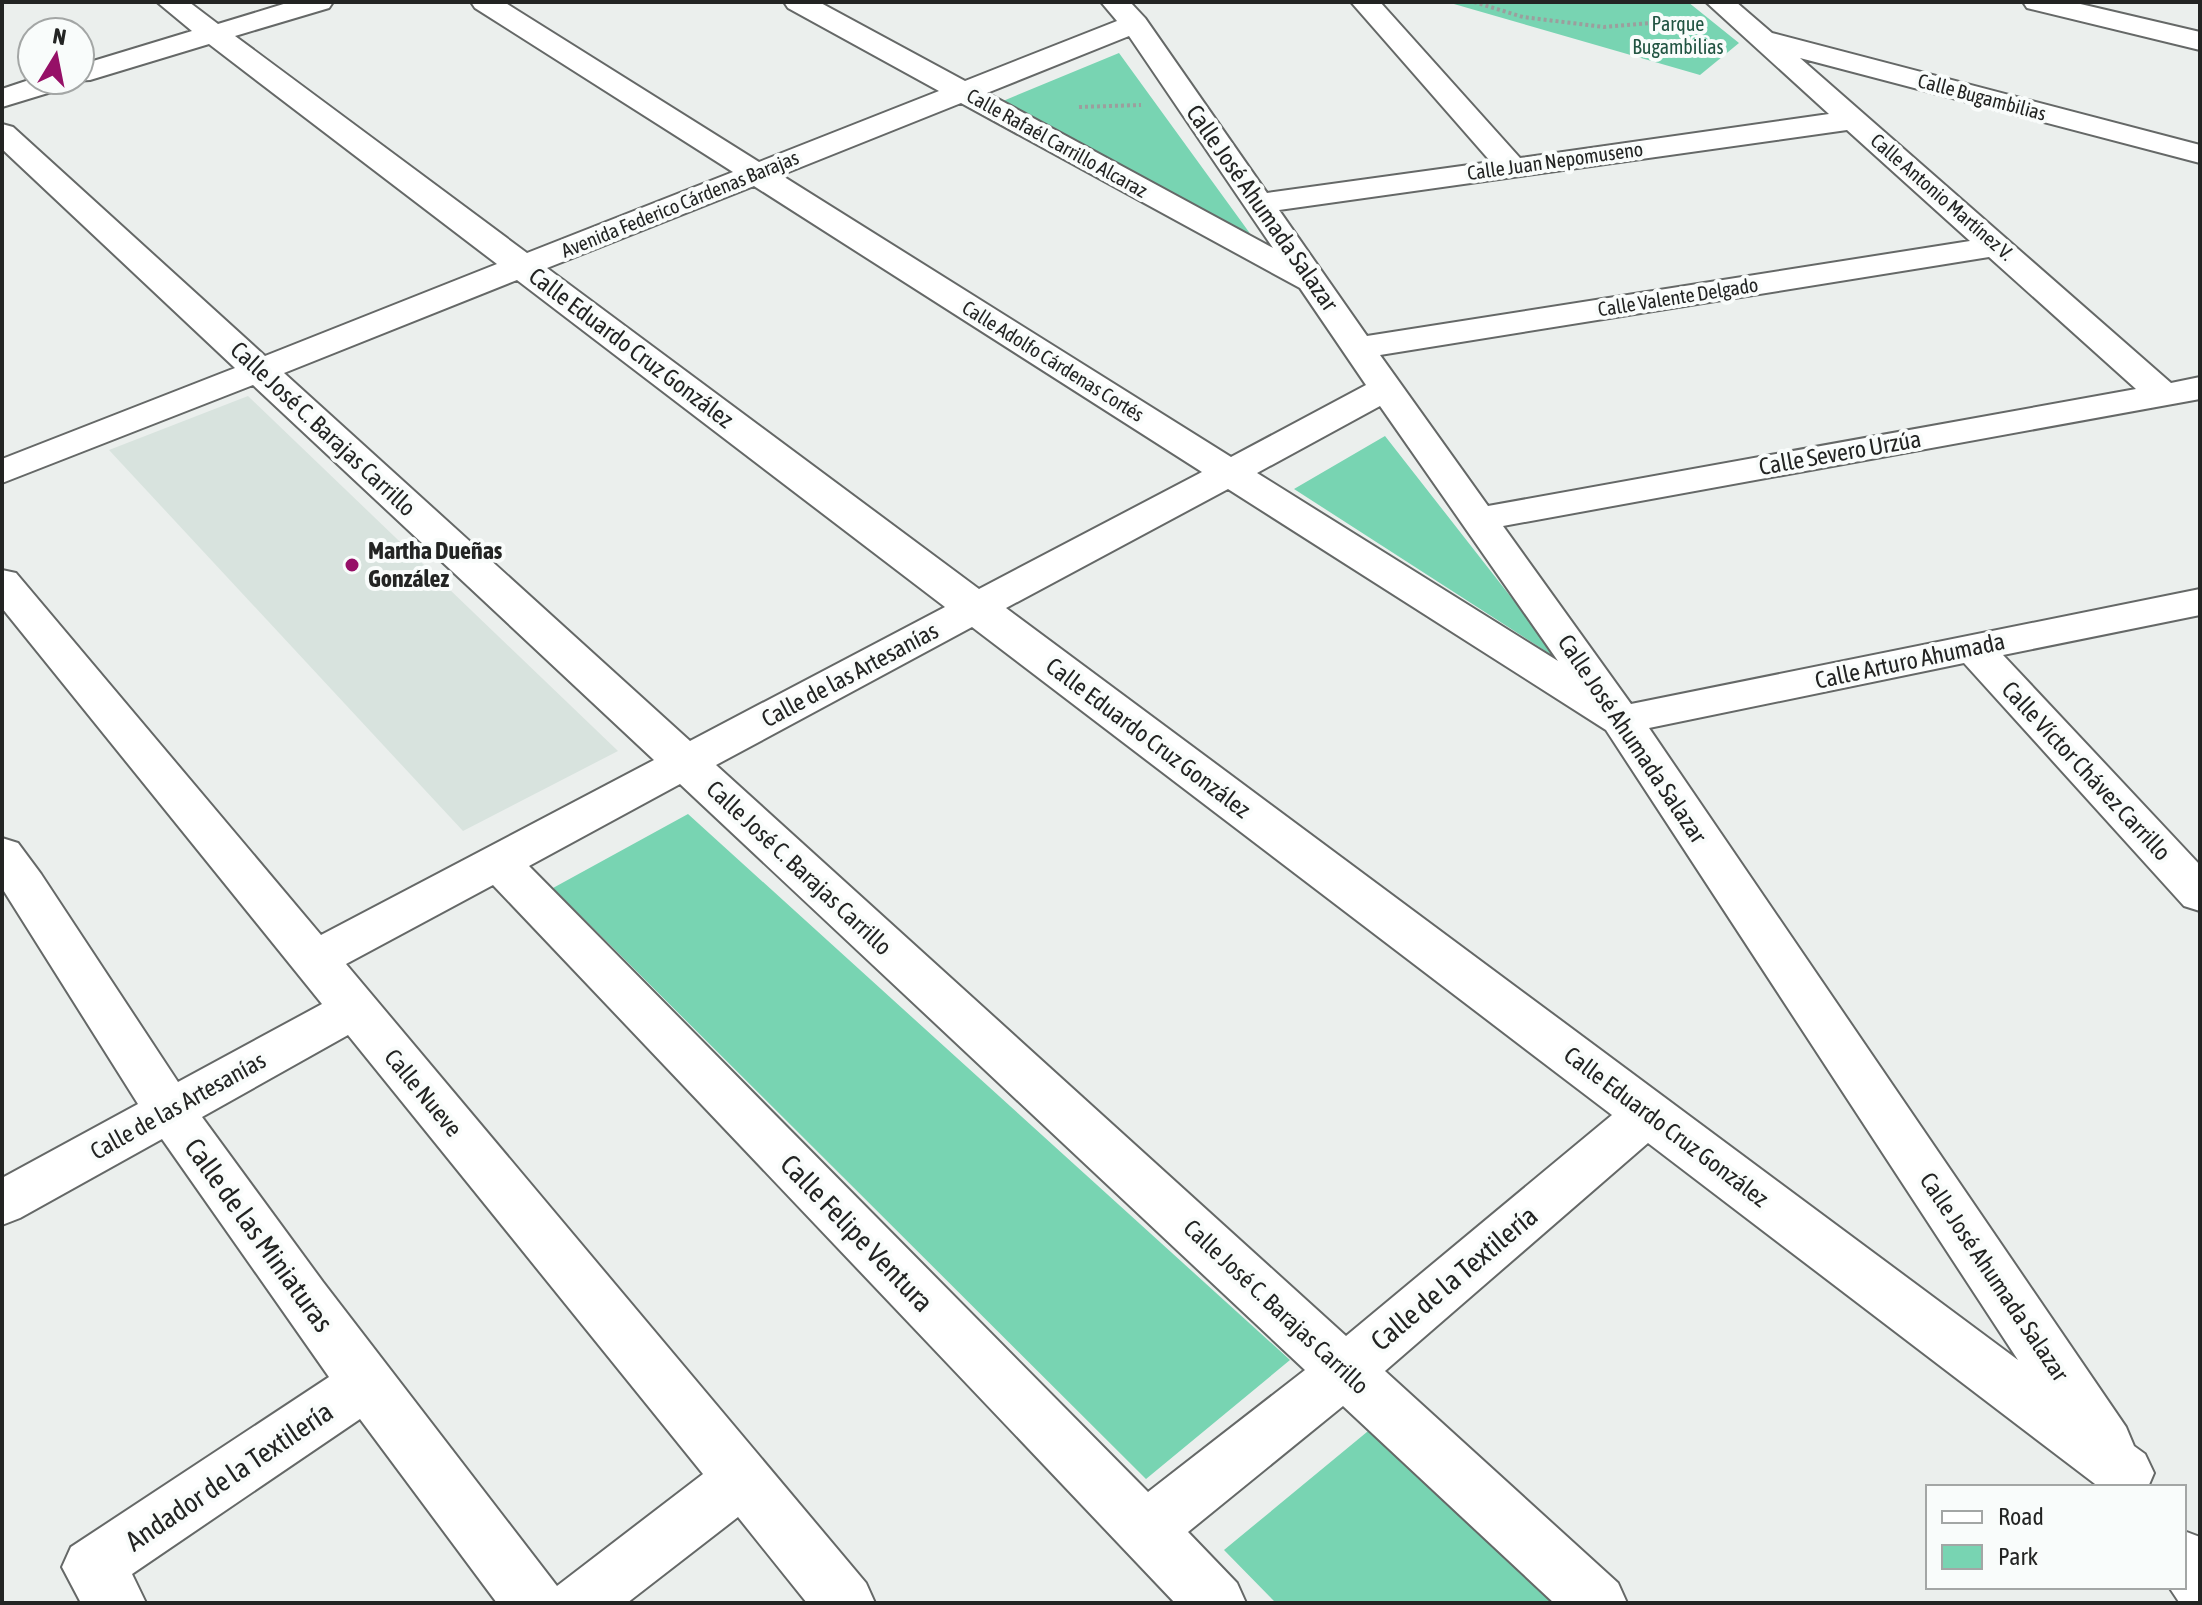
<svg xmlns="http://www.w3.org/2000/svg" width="2202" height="1605" font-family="'Asap Condensed',sans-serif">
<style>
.built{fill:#d8e3de}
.green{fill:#78d4b2}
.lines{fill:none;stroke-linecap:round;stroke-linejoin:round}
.street-casing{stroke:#656867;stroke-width:4}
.path{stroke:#9c9e9d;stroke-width:4;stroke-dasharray:3 3;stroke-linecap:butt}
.street{fill:#fff;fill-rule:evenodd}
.poi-dot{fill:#961067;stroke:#f9fcfb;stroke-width:3}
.labels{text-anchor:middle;stroke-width:8;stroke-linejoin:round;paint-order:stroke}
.far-park-label{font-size:20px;fill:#205341;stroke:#f9fcfb}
.far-street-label{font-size:20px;fill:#232423;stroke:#f9fcfb}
.street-label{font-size:24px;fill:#232423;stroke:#f9fcfb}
.poi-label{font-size:24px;font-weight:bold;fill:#232423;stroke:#f9fcfb;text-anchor:start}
.near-street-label{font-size:28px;fill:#232423;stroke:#f9fcfb}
</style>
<rect width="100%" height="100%" fill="#ebefed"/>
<path class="built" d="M248,396L618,751L463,831L109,450Z"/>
<path class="green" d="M1447,2H1688L1739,43L1700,75Z
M1119,53L1254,239L1003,101Z
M1385,436L1561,661L1294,489Z
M688,814L1290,1360L1146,1479L553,888Z
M1373,1427L1560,1603H1276L1224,1550Z"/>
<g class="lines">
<g class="street-casing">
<path id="street" d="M157,2H189L218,24L290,2H333L329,8L235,36L527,253L733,172L475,8L471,2H504L759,162L939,91L788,8L784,2H819L965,81L1117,21L1101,2H1130L1145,18L1267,193L1491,162L1351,2H1380L1520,158L1829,114L1706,2H1736L1772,33L2200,145V163L1800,58L2171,383L2200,377V399L1503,526L1631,704L2200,589V615L2003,655L2200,865V911L2184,906L1964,663L1649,728L2126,1427L2134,1446L2145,1454L2154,1473L2148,1487H2099L1648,1143L1385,1371L1618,1583L1627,1603H1554L1343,1406L1188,1532L1237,1583L1246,1603H1175L493,885L346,964L866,1583L875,1603H807L738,1517L627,1603H497L360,1419L132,1574L146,1603H81L62,1567L71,1547L329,1377L162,1139L20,1218L2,1225V1178L138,1104L2,888V838L18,843L41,874L178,1082L322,1004L2,608V570L16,573L321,935L654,760L253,385L2,483V459L235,368L2,149V124L13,127L265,356L497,264L209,44L90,80L75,81L71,86L2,107V89L32,79L80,80V65L192,31ZM1129,36L1273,248L987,93ZM961,103L1300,288L1366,385L1231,457L781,175ZM1847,130L1970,241L1367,336L1279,210ZM754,186L1202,472L979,589L547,268ZM1989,257L2136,389L1488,506L1380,355ZM517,280L945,607L690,741L284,373ZM1380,406L1558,661L1257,473ZM1228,489L1606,730L2018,1360L1006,608ZM972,627L1612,1115L1346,1336L716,765ZM680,784L1305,1370L1148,1492L529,866ZM348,1035L703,1474L557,1586L323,1282L202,1117Z
M2023,2H2072L2200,32V50L2027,8Z
M2184,1531L2200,1537V1603L2179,1602L2169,1587H2184Z"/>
</g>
<path class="path" d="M1474,2L1523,17L1604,27L1686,20
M1079,107L1141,105"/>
<use href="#street" class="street"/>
</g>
<circle class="poi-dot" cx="352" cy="565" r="8"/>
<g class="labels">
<g class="far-park-label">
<text x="1678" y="31">Parque<tspan x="1678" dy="23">Bugambilias</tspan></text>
</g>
<g class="far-street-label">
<text transform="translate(1982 97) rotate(15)" y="7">Calle Bugambilias</text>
<text transform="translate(1057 143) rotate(29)" y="7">Calle Rafaél Carrillo Alcaraz</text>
<text transform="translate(1555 161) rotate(-8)" y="7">Calle Juan Nepomuseno</text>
<text transform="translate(1942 197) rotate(41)" y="7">Calle Antonio Martínez V.</text>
<text transform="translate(680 204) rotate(-22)" y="7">Avenida Federico Cárdenas Barajas</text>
<text transform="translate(1678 297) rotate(-9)" y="7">Calle Valente Delgado</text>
<text transform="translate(1053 361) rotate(32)" y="7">Calle Adolfo Cárdenas Cortés</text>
</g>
<g class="street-label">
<text transform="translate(1262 208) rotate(55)" y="8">Calle José Ahumada Salazar</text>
<text transform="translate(631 348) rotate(37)" y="8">Calle Eduardo Cruz González</text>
<text transform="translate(323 429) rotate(43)" y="8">Calle José C. Barajas Carrillo</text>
<text transform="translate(1840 453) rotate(-10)" y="8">Calle Severo Urzúa</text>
<text transform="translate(1910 661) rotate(-12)" y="8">Calle Arturo Ahumada</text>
<text transform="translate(850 675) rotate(-28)" y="8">Calle de las Artesanías</text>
<text transform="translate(1148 738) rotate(37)" y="8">Calle Eduardo Cruz González</text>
<text transform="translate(1632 739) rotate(56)" y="8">Calle José Ahumada Salazar</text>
<text transform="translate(2086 771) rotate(47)" y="8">Calle Víctor Chávez Carrillo</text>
<text transform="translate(799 868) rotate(43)" y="8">Calle José C. Barajas Carrillo</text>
<text transform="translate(423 1093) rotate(50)" y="8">Calle Nueve</text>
<text transform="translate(178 1106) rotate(-29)" y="8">Calle de las Artesanías</text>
<text transform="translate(1666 1127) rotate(37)" y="8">Calle Eduardo Cruz González</text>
<text transform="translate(1994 1277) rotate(56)" y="8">Calle José Ahumada Salazar</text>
<text transform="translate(1276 1307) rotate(43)" y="8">Calle José C. Barajas Carrillo</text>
</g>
<g class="poi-label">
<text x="368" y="559">Martha Dueñas<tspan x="368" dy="28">González</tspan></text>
</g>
<g class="near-street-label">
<text transform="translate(857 1233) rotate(46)" y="10">Calle Felipe Ventura</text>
<text transform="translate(259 1235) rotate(54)" y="10">Calle de las Miniaturas</text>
<text transform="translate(1454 1278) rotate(-40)" y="10">Calle de la Textilería</text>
<text transform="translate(229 1476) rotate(-34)" y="10">Andador de la Textilería</text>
</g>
</g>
<rect width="2202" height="1605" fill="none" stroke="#232423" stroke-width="8"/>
<rect x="1926" y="1485" width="260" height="104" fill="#f9fcfb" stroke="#a3a6a5" stroke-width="2"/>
<rect x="1942" y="1511" width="40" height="12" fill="#ffffff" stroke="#a3a6a5" stroke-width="2"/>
<text x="1998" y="1525" font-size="24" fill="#232423">Road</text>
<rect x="1942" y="1545" width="40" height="24" fill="#78d4b2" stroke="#a3a6a5" stroke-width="2"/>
<text x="1998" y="1565" font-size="24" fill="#232423">Park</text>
<g transform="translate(56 56) rotate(10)"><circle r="38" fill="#f9fcfb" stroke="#a3a6a5" stroke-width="2"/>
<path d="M0-6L14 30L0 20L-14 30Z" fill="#961067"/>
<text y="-12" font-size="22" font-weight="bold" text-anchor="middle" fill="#232423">N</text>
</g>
</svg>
